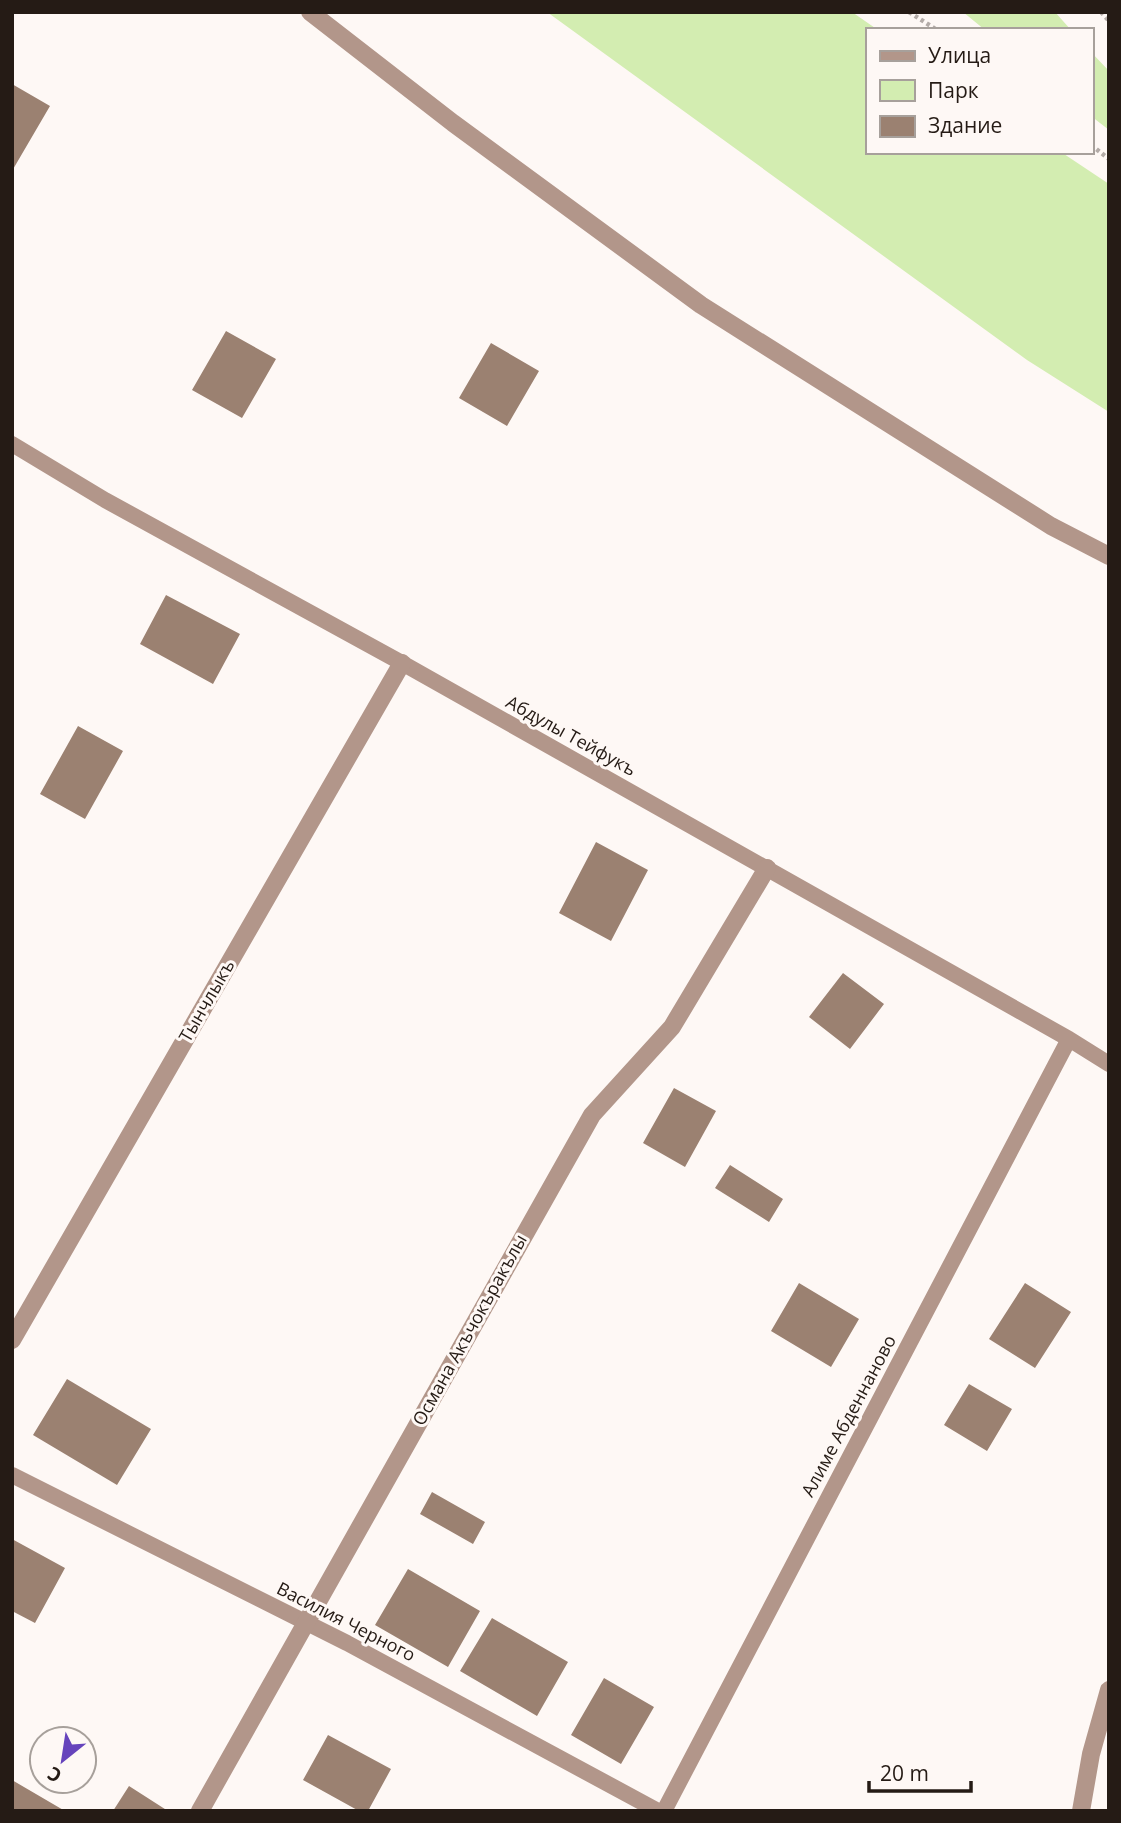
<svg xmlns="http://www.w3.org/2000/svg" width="1121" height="1823" font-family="'Open Sans',sans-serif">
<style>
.green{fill:#d3edb1}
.building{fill:#9b8171}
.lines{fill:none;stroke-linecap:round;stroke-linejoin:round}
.path{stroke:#b3aba7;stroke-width:4.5;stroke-dasharray:3.5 3.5;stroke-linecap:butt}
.service{stroke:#b2968a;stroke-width:16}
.minor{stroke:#b2968a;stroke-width:18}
.labels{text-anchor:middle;stroke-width:6;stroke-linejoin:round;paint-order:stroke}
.street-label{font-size:18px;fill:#251b15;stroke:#fef8f5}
</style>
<rect width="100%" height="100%" fill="#fef8f5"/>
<path class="green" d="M547,12H852L878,30H867V152H1061L1109,184V412L1027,360Z
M963,12H1055L1071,30H985Z
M1091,52L1109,71V130L1091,116Z"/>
<path class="building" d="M12,84L50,106L12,171Z
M226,331L276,359L242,418L192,390Z
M491,343L539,371L507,426L459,398Z
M166,595L240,634L213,684L140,644Z
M78,726L123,751L85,819L40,794Z
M596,842L648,870L611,941L559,913Z
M843,973L884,1004L850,1049L809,1017Z
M674,1088L716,1111L685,1167L643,1143Z
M730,1165L783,1199L769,1222L715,1188Z
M799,1283L859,1319L831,1367L771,1331Z
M1025,1283L1071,1312L1035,1368L989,1339Z
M67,1379L151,1429L117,1485L33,1435Z
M969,1384L1012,1409L987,1451L944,1425Z
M432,1492L485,1522L473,1544L420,1514Z
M12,1539L65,1568L35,1623L12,1611Z
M408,1569L480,1611L448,1667L375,1625Z
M492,1618L568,1662L537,1716L460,1671Z
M604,1678L654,1707L621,1764L571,1735Z
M328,1735L391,1769L368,1811H359L303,1780Z
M12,1780L65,1811H12Z
M129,1786L168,1811H113Z"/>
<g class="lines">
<path class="path" d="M909,12L937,30
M1101,12L1109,21
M1091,145L1109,159"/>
<path class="service" d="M12,444L105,500L402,663L1069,1039L1109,1064
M12,1475L347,1643L658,1811
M664,1811L1069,1039"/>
<path class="minor" d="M310,12L453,123L701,305L1051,526L1109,556
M12,1340L402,663
M200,1811L592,1115L672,1027L767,868
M1081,1811L1091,1754L1109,1690"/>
</g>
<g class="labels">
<g class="street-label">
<text transform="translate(571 736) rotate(29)" y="6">Абдулы Тейфукъ</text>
<text transform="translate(207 1001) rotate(-60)" y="6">Тынчлыкъ</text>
<text transform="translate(470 1330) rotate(-61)" y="6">Османа Акъчокъракълы</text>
<text transform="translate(849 1416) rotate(-62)" y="6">Алиме Абденнаново</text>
<text transform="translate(346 1622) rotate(27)" y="6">Василия Черного</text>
</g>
</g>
<rect width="1121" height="1823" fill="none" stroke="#251b15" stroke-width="28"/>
<rect x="866" y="28" width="228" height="126" fill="#fef8f5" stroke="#a7a09b" stroke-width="2"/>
<rect x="880" y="51" width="35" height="10" fill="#b2968a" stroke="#a7a09b" stroke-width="2"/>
<text x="928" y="63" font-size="21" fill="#251b15">Улица</text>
<rect x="880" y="80" width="35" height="21" fill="#d3edb1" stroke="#a7a09b" stroke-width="2"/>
<text x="928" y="98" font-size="21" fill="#251b15">Парк</text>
<rect x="880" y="116" width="35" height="21" fill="#9b8171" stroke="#a7a09b" stroke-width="2"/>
<text x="928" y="133" font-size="21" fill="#251b15">Здание</text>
<g transform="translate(63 1760) rotate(210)"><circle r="33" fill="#fef8f5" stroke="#a7a09b" stroke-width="2"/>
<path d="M0-5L12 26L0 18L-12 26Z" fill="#6644bc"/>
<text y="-10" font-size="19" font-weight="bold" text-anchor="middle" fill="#251b15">С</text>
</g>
<path d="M869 1781v10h102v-10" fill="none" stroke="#251b15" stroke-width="3.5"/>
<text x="880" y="1781" font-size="21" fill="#251b15" stroke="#fef8f5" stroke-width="5" paint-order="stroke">20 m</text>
</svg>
